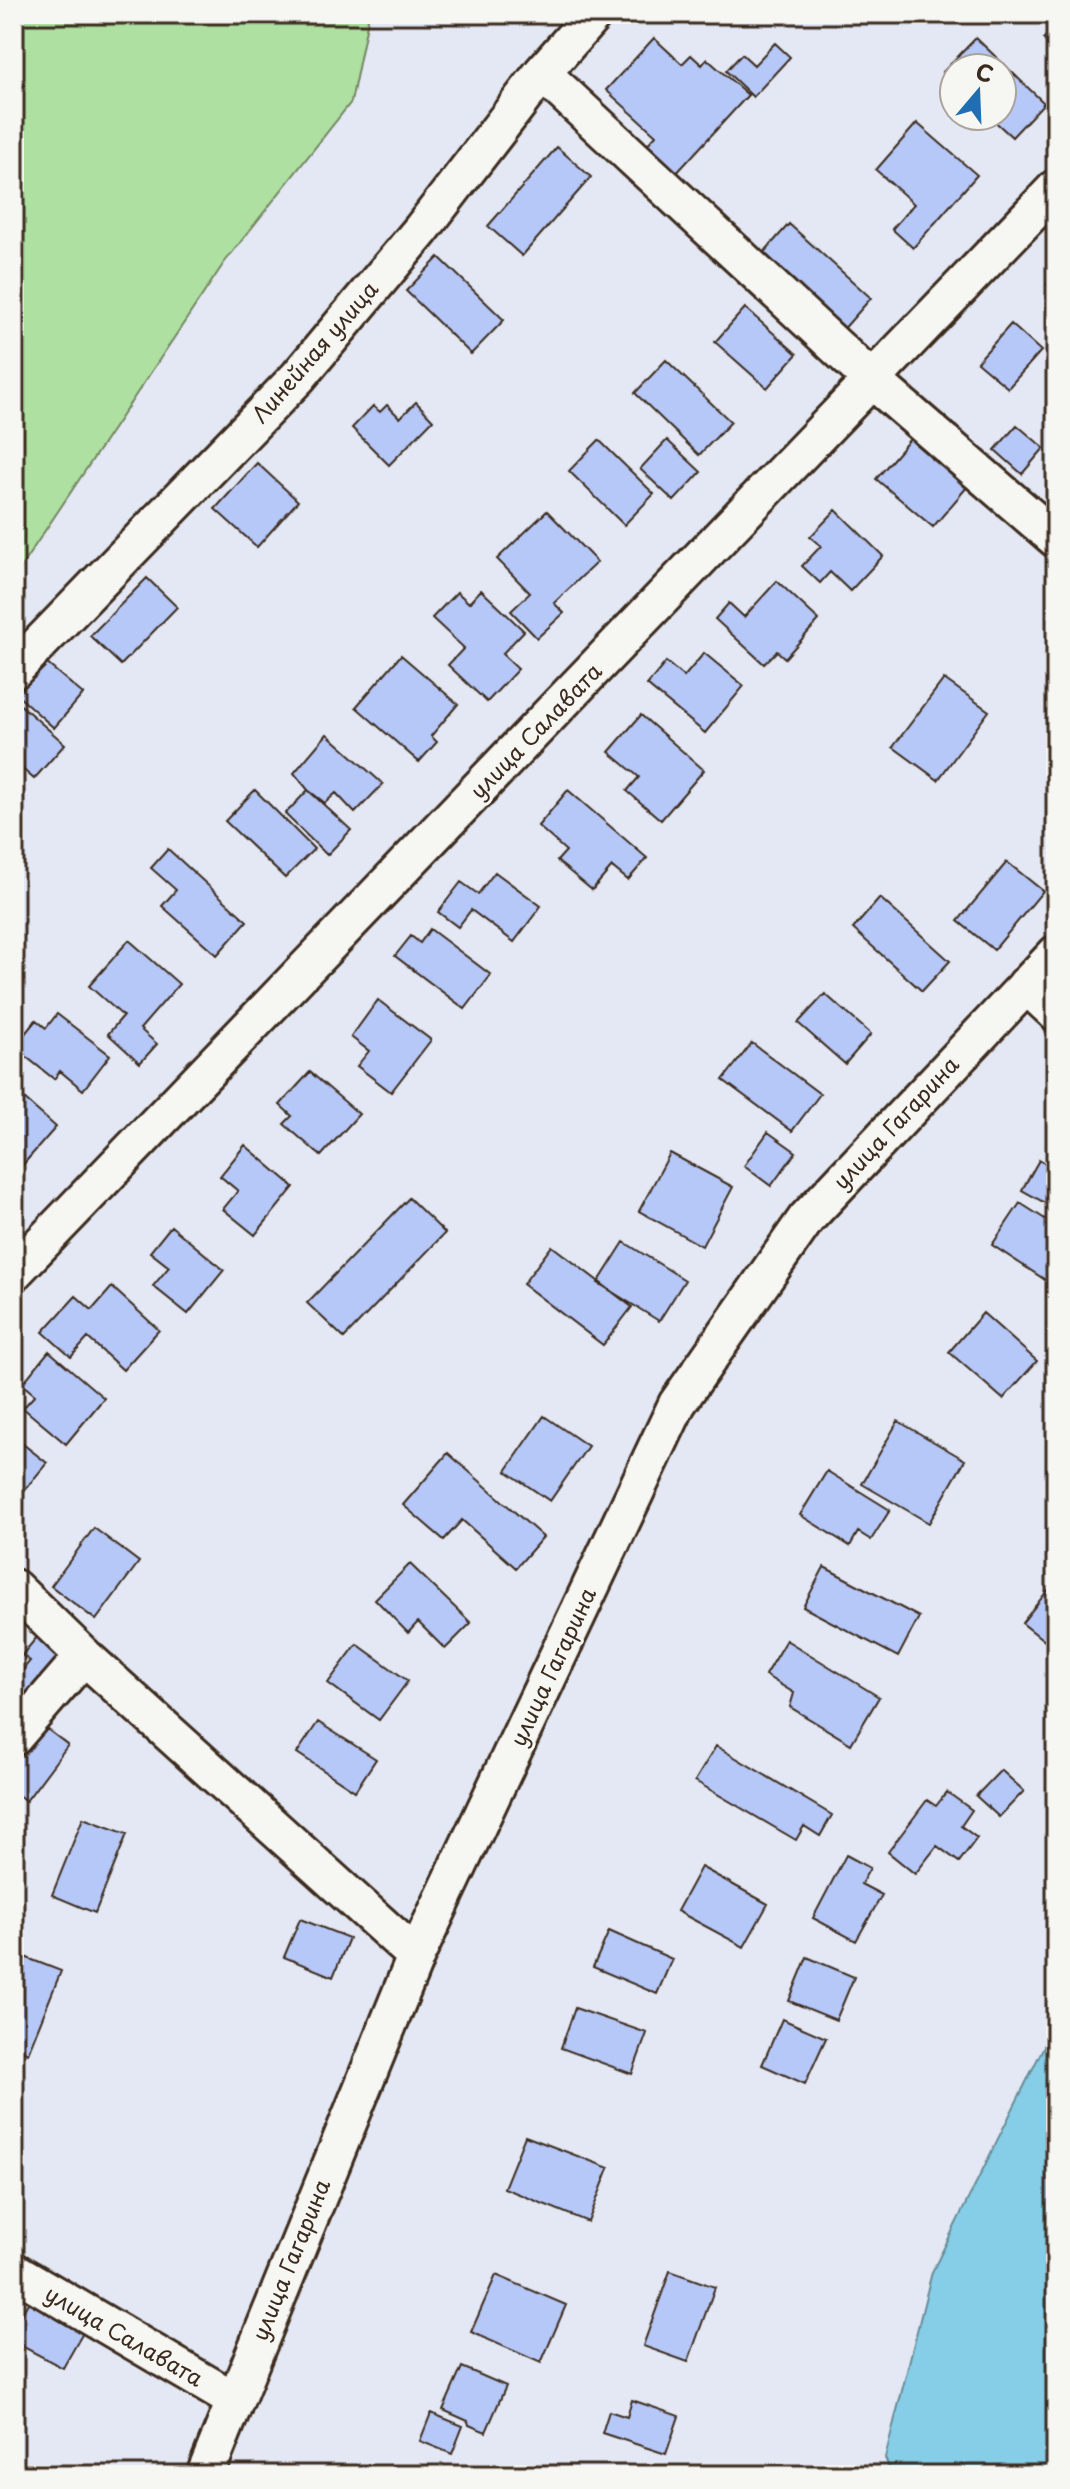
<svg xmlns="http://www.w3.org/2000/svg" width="1070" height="2489" font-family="'Playpen Sans',sans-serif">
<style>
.green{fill:#ade0a1;stroke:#748560;stroke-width:2}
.water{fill:#86cee7;stroke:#688c97;stroke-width:2}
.building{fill:#b6c8f8;stroke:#3b2a1e;stroke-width:2}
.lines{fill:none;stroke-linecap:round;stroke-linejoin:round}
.minor-casing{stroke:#3b2a1e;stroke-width:42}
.minor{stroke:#f6f6f2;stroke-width:36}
.labels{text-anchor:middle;stroke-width:6;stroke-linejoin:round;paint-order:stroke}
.street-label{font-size:22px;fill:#3b2a1e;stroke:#f6f6f2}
</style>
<rect width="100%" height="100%" fill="#e3e8f4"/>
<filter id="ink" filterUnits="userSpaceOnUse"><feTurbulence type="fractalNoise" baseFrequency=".0125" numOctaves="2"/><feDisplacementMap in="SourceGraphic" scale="16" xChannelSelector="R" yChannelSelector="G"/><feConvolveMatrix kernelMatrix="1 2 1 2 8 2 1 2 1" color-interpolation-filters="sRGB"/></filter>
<g filter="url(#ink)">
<path class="green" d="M14,14H369L351,102L224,263L14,577Z"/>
<path class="water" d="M1056,2032V2475H892L885,2458L932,2272L1048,2038Z"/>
<path class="building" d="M1039,14H1056V52L1043,39L1053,29Z
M654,38L682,64L691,55L702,65L707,59L748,95L674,176L644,148L656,135L606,90Z
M976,38L1044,103L1012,137L989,116H1002V68H954V83L943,72Z
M775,43L790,57L753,97L726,71L742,54L754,65Z
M917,123L977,175L913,248L892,229L914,204L876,170Z
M557,147L591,177L522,256L488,226Z
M789,224L871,298L841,332L759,258Z
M439,257L504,320L471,354L406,291Z
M1056,273V292L1047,285Z
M745,308L797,354L767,388L715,342Z
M1011,324L1041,351L1008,388L977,362Z
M666,360L731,422L699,455L635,393Z
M416,402L433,420L389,465L352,428L373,406L380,412L387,405L400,418Z
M1017,425L1044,448L1022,474L995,450Z
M916,432L973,480L933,527L876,479Z
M599,440L654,494L624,525L569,471Z
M667,440L701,472L674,501L640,469Z
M257,463L298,501L257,547L215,509Z
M836,510L883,556L850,591L830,572L820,583L802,566L821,546L810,537Z
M547,511L597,562L554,603L564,613L537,638L511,611L530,593L497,559Z
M147,578L177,607L121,665L90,636Z
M777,581L819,620L785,658L777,651L764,664L715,619L729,603L744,617Z
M481,590L524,631L502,654L518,669L487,702L448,665L464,648L432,618L457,592L469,603Z
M704,653L744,686L705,733L647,685L666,662L684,677Z
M401,655L458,704L431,736L437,742L419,762L356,707Z
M45,662L83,694L54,728L17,695Z
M944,679L989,711L938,780L893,747Z
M17,702L65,744L34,779L19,766L14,771V706Z
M641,715L704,770L661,820L627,791L639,777L609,752Z
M327,734L383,784L355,813L336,793L325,803L308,790L294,773Z
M255,790L314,849L285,878L225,821Z
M308,790L351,830L327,855L285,814Z
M568,790L647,858L628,880L612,867L592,890L557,861L566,851L538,826Z
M168,849L247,921L217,955L162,906L176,890L151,868Z
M1007,862L1043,891L994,950L958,921Z
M495,872L541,906L514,942L471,910L458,927L438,912L461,882L478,894Z
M880,898L950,961L922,991L853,929Z
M430,929L491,975L465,1009L395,956L411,936L420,943Z
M129,940L179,984L140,1029L157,1044L140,1063L108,1034L123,1016L89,986Z
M825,994L871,1034L845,1064L798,1023Z
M378,1000L431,1040L391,1092L357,1066L369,1051L351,1037Z
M57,1014L110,1055L83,1090L60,1071L54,1079L14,1047L36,1020L46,1028Z
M752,1043L820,1094L792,1131L723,1080Z
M310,1072L359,1114L321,1156L284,1124L292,1116L280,1105Z
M14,1090L56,1127L20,1168L14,1163Z
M768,1132L796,1152L771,1186L744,1166Z
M245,1145L294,1187L255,1235L223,1209L238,1191L220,1176Z
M670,1153L733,1187L702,1246L639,1211Z
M1039,1160L1056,1170V1209L1022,1190Z
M409,1198L445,1233L344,1338L307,1303Z
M1020,1203L1056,1226V1280L1053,1285L992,1245Z
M171,1226L224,1270L188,1314L153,1286L169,1267L150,1252Z
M624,1242L685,1280L659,1321L598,1283Z
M552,1246L632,1307L603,1345L523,1284Z
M112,1287L159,1330L123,1370L88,1338L71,1357L43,1332L76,1296L92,1310Z
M983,1313L1037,1361L1003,1399L949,1352Z
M49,1351L104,1398L66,1444L23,1408L35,1395L22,1384Z
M544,1416L588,1446L550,1501L506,1471Z
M898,1421L965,1460L929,1523L862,1484Z
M14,1437L47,1463L18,1498L14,1495Z
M448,1453L543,1537L516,1568L462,1520L444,1540L403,1505Z
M827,1471L890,1510L871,1540L858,1532L850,1546L800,1515Z
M94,1528L139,1562L96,1620L51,1586Z
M410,1564L471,1623L445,1649L418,1622L408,1633L375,1599Z
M824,1567L919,1617L898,1657L803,1607Z
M1048,1590L1056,1596V1650L1022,1623Z
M42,1631L73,1656L35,1703L14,1686V1680L30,1661L22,1655Z
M786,1640L879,1697L851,1744L790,1707L794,1693L765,1675Z
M357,1644L408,1681L379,1720L328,1683Z
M318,1722L376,1759L355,1791L297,1753Z
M39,1723L68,1745L26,1801L14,1792V1755Z
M716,1746L832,1815L820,1836L804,1826L796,1840L695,1781Z
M1001,1770L1024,1791L999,1817L976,1796Z
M947,1792L972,1810L961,1826L977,1838L959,1862L937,1846L915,1874L888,1852L927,1800L936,1806Z
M83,1818L127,1834L95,1913L52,1895Z
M846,1855L870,1868L861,1884L882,1895L856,1941L813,1918Z
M701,1867L768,1904L744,1947L677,1911Z
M300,1919L349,1938L333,1977L284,1957Z
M609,1931L672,1959L657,1994L593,1967Z
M17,1954L61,1971L28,2053L14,2047V1962Z
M807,1957L854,1977L836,2020L789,2001Z
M575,2008L647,2033L632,2074L561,2048Z
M782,2019L826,2038L805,2084L762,2065Z
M525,2136L609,2168L588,2222L504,2188Z
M670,2271L715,2287L688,2362L643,2346Z
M496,2275L566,2305L541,2363L471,2332Z
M29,2301L84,2331L63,2368L14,2342V2328Z
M462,2367L506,2386L486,2432L469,2425L468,2421L443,2410Z
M632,2400L679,2416L666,2454L602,2433L609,2411L627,2417Z
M431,2413L463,2426L452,2454L420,2441Z
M427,2466L452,2475H423Z"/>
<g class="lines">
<g class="minor-casing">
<path id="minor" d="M542,73L873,381L1056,539
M14,670L298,377L421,230L542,73L594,14
M1026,985L1056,1013
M14,1272L1056,188
M14,1588L84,1656L416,1956
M14,1737L84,1656
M14,2271L234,2400
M205,2475L416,1956L677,1404L806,1219L1056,954"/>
</g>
<use href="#minor" class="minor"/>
</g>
</g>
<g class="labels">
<g class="street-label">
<text transform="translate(315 352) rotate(-49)" y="8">Линейная улица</text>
<text transform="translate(536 731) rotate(-46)" y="8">улица Салавата</text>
<text transform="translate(896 1123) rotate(-47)" y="8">улица Гагарина</text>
<text transform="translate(553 1667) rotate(-65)" y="8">улица Гагарина</text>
<text transform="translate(291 2260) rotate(-68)" y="8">улица Гагарина</text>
<text transform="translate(124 2336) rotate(30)" y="8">улица Салавата</text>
</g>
</g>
<rect width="1070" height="2489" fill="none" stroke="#f6f6f2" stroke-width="48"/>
<rect x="24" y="24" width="1022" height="2441" fill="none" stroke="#3b2a1e" stroke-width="3" filter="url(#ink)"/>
<g transform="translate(978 92) rotate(19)"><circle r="38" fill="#f6f6f2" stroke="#aba49d" stroke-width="2"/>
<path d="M0-6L14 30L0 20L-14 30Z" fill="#1f6fb2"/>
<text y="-12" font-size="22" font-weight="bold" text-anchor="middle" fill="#3b2a1e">С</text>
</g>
</svg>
